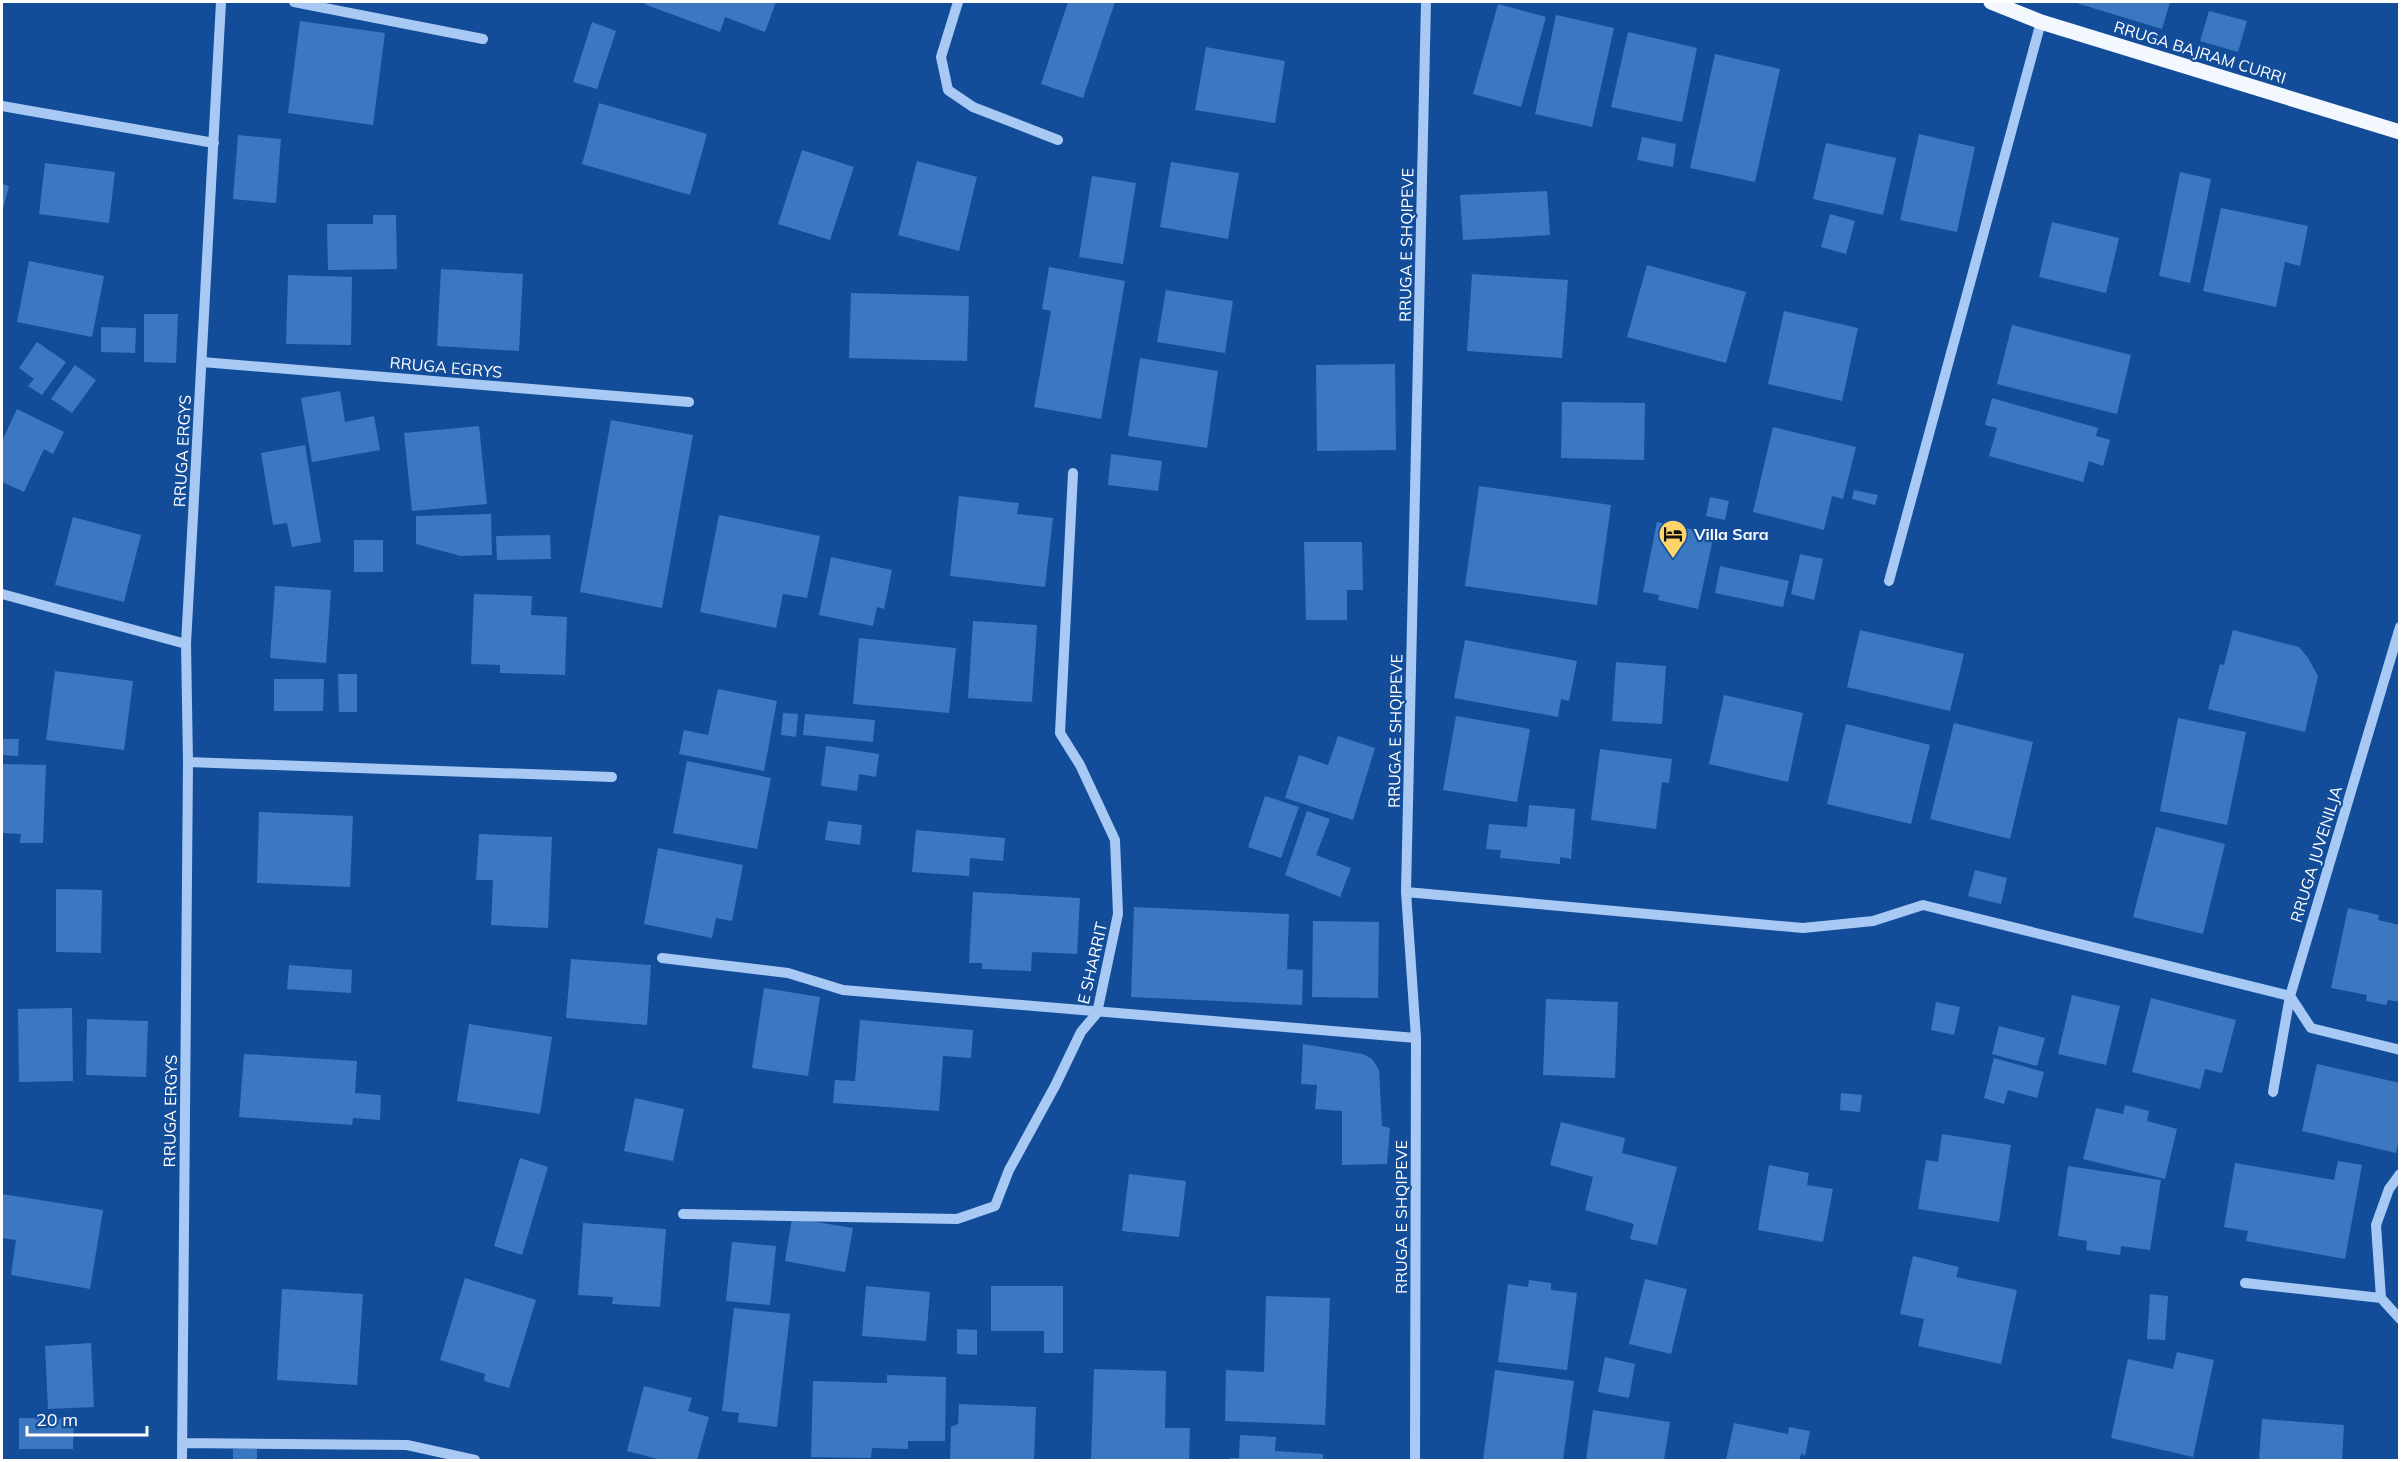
<svg xmlns="http://www.w3.org/2000/svg" width="2401" height="1462" font-family="Mulish,sans-serif">
<style>
.building{fill:#3c77c1}
.lines{fill:none;stroke-linecap:round;stroke-linejoin:round}
.minor{stroke:#a7c9f3;stroke-width:10}
.major{stroke:#f3f8ff;stroke-width:15}
.labels{text-anchor:middle;stroke-width:4.5;stroke-linejoin:round;paint-order:stroke}
.street-label{font-size:16px;fill:#fff;stroke:#134d9a}
.poi-label{font-size:16px;font-weight:bold;fill:#fff;stroke:#134d9a;text-anchor:start}
</style>
<rect width="100%" height="100%" fill="#134d9a"/>
<path class="building" d="M645,2H776L765,32L725,17L720,32L644,4Z
M1068,2H1115L1083,98L1041,84Z
M2073,2H2170L2162,29Z
M1498,4L1546,17L1521,107L1473,94Z
M2209,11L2247,21L2238,52L2200,41Z
M1556,15L1614,28L1592,127L1535,114Z
M300,21L385,33L373,125L288,113Z
M592,22L616,31L597,89L573,82Z
M1628,32L1697,48L1682,122L1611,107Z
M1206,47L1285,61L1275,123L1195,110Z
M1715,54L1780,69L1755,182L1690,168Z
M599,103L707,134L690,195L582,164Z
M1919,134L1975,147L1957,232L1900,220Z
M238,135L281,139L276,203L233,199Z
M1642,137L1676,144L1673,167L1637,160Z
M1826,143L1896,158L1883,215L1813,199Z
M802,150L854,167L830,240L778,224Z
M917,161L977,177L959,251L898,235Z
M1171,162L1239,173L1228,239L1160,227Z
M45,163L115,172L109,223L39,214Z
M2180,172L2211,179L2190,283L2159,276Z
M1092,176L1136,183L1123,264L1079,257Z
M2,184L9,186L2,213Z
M1547,191L1550,235L1463,240L1460,195Z
M2221,208L2308,226L2300,266L2285,262L2276,307L2203,291Z
M1830,214L1855,221L1846,254L1821,247Z
M373,215H396L397,269L328,270L327,224H373Z
M2052,222L2119,238L2106,293L2039,277Z
M29,261L104,276L92,337L17,322Z
M1647,265L1746,292L1726,363L1627,337Z
M1049,267L1125,281L1101,419L1034,407L1051,311L1042,309Z
M441,269L523,274L519,351L437,346Z
M1472,274L1568,280L1562,358L1467,351Z
M288,275L352,277L351,345L286,344Z
M1166,290L1233,301L1225,353L1157,342Z
M851,293L969,296L967,361L849,358Z
M1784,311L1858,328L1842,401L1768,384Z
M144,314H178L176,363L144,362Z
M2012,325L2131,355L2117,414L1997,384Z
M101,327L136,328L135,353L101,352Z
M37,342L66,362L42,395L28,386L34,379L19,368Z
M1140,358L1218,371L1207,448L1128,436Z
M1395,364L1396,450L1317,451L1316,365Z
M75,365L96,380L72,413L51,399Z
M340,391L345,422L374,416L380,450L312,462L301,398Z
M1992,398L2098,428L2096,436L2110,440L2103,466L2089,461L2083,482L1989,456L1997,428L1985,425Z
M1562,402L1645,403L1644,460L1561,458Z
M17,409L64,432L53,454L44,449L24,492L2,482V441Z
M611,420L693,435L662,608L580,592Z
M479,426L487,504L412,511L404,433Z
M1773,427L1856,447L1843,499L1832,496L1824,530L1753,512Z
M305,445L321,542L292,547L287,523L273,525L261,453Z
M1111,454L1162,461L1158,491L1108,485Z
M1479,486L1611,505L1597,605L1465,586Z
M1854,490L1878,495L1875,505L1852,499Z
M959,496L1019,503L1017,514L1053,518L1045,587L950,576Z
M1710,497L1729,501L1725,520L1706,516Z
M491,514L492,555L461,556L416,544V516Z
M719,515L820,536L807,598L783,594L776,628L700,612Z
M73,517L141,535L124,602L55,585Z
M1657,522L1714,534L1698,609L1658,600L1659,595L1643,592Z
M550,535L551,559L497,560L496,536Z
M354,540H383V572H354Z
M1304,542H1362L1363,590H1347V620H1306Z
M1800,554L1823,559L1814,600L1791,594Z
M831,557L892,570L884,609L877,607L873,626L819,615Z
M1720,566L1789,581L1783,607L1715,593Z
M275,586L331,590L326,663L270,658Z
M474,594L532,596L531,615L567,617L565,675L500,673V665L471,664Z
M973,621L1037,625L1032,702L968,698Z
M1860,630L1964,654L1950,711L1847,687Z
M2233,630L2299,647L2308,658L2318,676L2305,732L2208,709L2220,664L2224,665Z
M859,638L956,648L949,713L853,704Z
M1465,640L1577,661L1569,701L1561,699L1558,717L1454,698Z
M1616,662L1666,666L1662,724L1612,721Z
M55,671L133,681L124,750L46,740Z
M338,674H357V712H339Z
M274,679H324L323,711H274Z
M718,689L777,701L764,771L679,754L684,730L708,735Z
M1724,695L1803,713L1788,782L1709,764Z
M783,713L798,714L796,737L781,735Z
M805,714L875,720L873,742L803,735Z
M1456,716L1530,729L1517,802L1443,790Z
M2178,718L2246,732L2227,825L2160,811Z
M1954,723L2033,742L2010,839L1930,819Z
M1846,724L1930,745L1911,824L1827,804Z
M1338,736L1375,748L1353,820L1285,798L1299,755L1328,765Z
M2,739H19L18,756L2,755Z
M826,746L879,754L876,777L859,774L857,791L821,786Z
M1600,749L1672,759L1669,783L1662,782L1656,829L1591,820Z
M687,761L771,778L757,849L673,833Z
M2,764L46,765L43,843H20L21,834L2,833Z
M1265,796L1299,807L1281,858L1248,847Z
M1529,805L1575,809L1571,859L1560,857V864L1500,858L1501,850L1486,849L1489,824L1527,827Z
M1307,811L1330,819L1316,855L1351,868L1340,897L1285,875Z
M259,812L353,816L350,887L257,883Z
M828,821L862,825L860,845L825,840Z
M2156,827L2225,844L2203,934L2133,917Z
M916,830L1005,838L1003,861L970,858L969,876L912,872Z
M479,834L552,837L548,928L491,925L493,880H476Z
M658,848L743,865L732,921L716,918L712,938L644,924Z
M1975,870L2007,878L2001,904L1968,896Z
M56,889L102,890L101,953L56,952Z
M973,892L1080,898L1077,954L1032,952L1031,971L982,969V963H969Z
M1134,907L1289,914L1287,969L1303,970L1302,1005L1131,997Z
M2348,908L2379,915L2378,920L2400,925V1002L2388,1000L2386,1005L2366,1001L2367,995L2331,988Z
M1313,921L1379,922L1378,998L1312,997Z
M571,959L651,965L647,1025L566,1018Z
M289,965L352,970L351,993L287,989Z
M764,988L820,997L808,1076L752,1068Z
M2072,995L2120,1006L2106,1065L2058,1054Z
M2151,998L2236,1020L2222,1073L2205,1069L2200,1089L2132,1072Z
M1546,999L1618,1002L1615,1078L1543,1075Z
M1936,1002L1960,1007L1954,1035L1931,1030Z
M72,1008L73,1081L19,1082L18,1009Z
M87,1019L148,1021L146,1077L86,1075Z
M860,1020L973,1030L971,1058L943,1056L939,1111L833,1103L835,1080L855,1081Z
M469,1024L552,1037L540,1114L457,1101Z
M1999,1026L2045,1038L2037,1066L1992,1054Z
M1303,1044L1363,1054L1372,1059L1379,1070L1382,1126L1390,1128L1387,1164L1342,1165V1111L1315,1109L1317,1085L1301,1084Z
M244,1054L357,1061L355,1093L381,1095L380,1120L353,1118L352,1125L239,1117Z
M1994,1058L2044,1072L2037,1098L2008,1090L2004,1104L1984,1098Z
M2317,1064L2400,1083V1136L2396,1153L2302,1131Z
M1841,1093L1862,1095L1860,1112L1840,1110Z
M635,1098L684,1109L673,1161L624,1151Z
M2125,1105L2149,1111L2147,1121L2177,1129L2165,1179L2083,1159L2096,1108L2123,1114Z
M1561,1122L1625,1138L1622,1153L1677,1167L1657,1245L1630,1239L1634,1224L1585,1210L1593,1177L1550,1165Z
M1942,1134L2011,1145L1999,1222L1918,1209L1926,1160L1938,1162Z
M520,1158L548,1167L522,1255L494,1246Z
M2338,1161L2362,1165L2345,1259L2246,1241L2248,1231L2224,1227L2235,1163L2334,1180Z
M1769,1165L1809,1173L1807,1185L1833,1189L1823,1242L1758,1230Z
M2068,1166L2161,1180L2150,1250L2121,1246L2120,1255L2086,1250L2087,1241L2058,1236Z
M1129,1174L1186,1181L1179,1237L1122,1231Z
M2,1194L103,1210L90,1289L11,1275L16,1240L2,1238Z
M792,1218L853,1228L845,1272L785,1261Z
M583,1223L666,1229L660,1307L612,1304L613,1297L578,1295Z
M732,1242L776,1246L770,1305L726,1301Z
M1913,1256L1959,1267L1956,1277L2017,1290L2001,1364L1918,1346L1924,1319L1900,1314Z
M465,1278L536,1300L509,1388L484,1381L485,1374L440,1360Z
M1645,1279L1687,1289L1671,1354L1629,1344Z
M1529,1280L1551,1283V1290L1577,1293L1567,1370L1498,1362L1508,1284L1528,1287Z
M866,1286L930,1292L926,1341L862,1336Z
M991,1286H1063V1353H1044V1331H991Z
M282,1289L363,1294L357,1385L277,1380Z
M2150,1294L2168,1296L2165,1340L2147,1339Z
M1266,1296L1330,1298L1325,1425L1225,1421L1226,1370L1264,1372Z
M734,1308L790,1314L777,1427L738,1422L739,1413L722,1411Z
M957,1329L977,1330V1355L957,1354Z
M91,1343L94,1407L48,1409L45,1346Z
M2177,1352L2214,1360L2193,1457L2111,1438L2128,1359L2173,1369Z
M1605,1357L1635,1364L1629,1398L1598,1392Z
M1094,1369L1166,1371L1165,1428H1190L1189,1460H1091Z
M1495,1370L1574,1381L1563,1460H1483Z
M887,1375L946,1377L945,1441H908V1449L872,1448L871,1458L811,1457L813,1381L887,1383Z
M644,1386L692,1398L688,1411L709,1417L697,1460H662L627,1451Z
M959,1404L1036,1407L1034,1460H950L951,1427L958,1424Z
M1593,1410L1670,1422L1664,1460H1586Z
M19,1418L74,1419L73,1449H19Z
M2262,1419L2344,1425L2342,1460H2259Z
M1734,1423L1788,1434L1789,1427L1810,1431L1805,1456L1802,1453L1799,1460H1726Z
M1240,1435L1276,1437L1275,1451L1323,1454V1460H1230V1458H1239Z
M233,1449H257V1460H233Z"/>
<g class="lines">
<path class="minor" d="M294,2L483,39
M958,2L941,57L948,90L973,107L1058,140
M2,106L214,143
M202,362L689,402
M1889,581L2041,22
M2,594L186,644
M188,762L612,777
M1406,892L1803,928L1873,921L1923,905L2290,996L2311,1028L2400,1050
M662,958L788,973L843,990L1416,1038
M2273,1092L2290,996L2400,627
M683,1214L957,1219L995,1206L1009,1170L1055,1086L1081,1032L1097,1013L1118,914L1115,840L1080,765L1060,733L1073,473
M2245,1283L2381,1298L2400,1319
M2381,1298L2376,1225L2389,1189L2400,1174
M182,1443L407,1445L475,1460
M182,1460L188,762L186,644L221,2
M1415,1460L1416,1038L1406,892L1426,2"/>
<path class="major" d="M1991,2L2041,22L2400,132"/>
</g>
<defs>
<g id="hotel-pin" transform="scale(1.5)"><path d="M0 17L-7.5 6A9.5 9.5 0 1 1 7.5 6Z" fill="#ffd469" stroke="#134d9a"/><path d="M-6-4.5h1.5V1H6V5H4.5V3h-9V5H-6ZM-4 0a1.8 1.8 0 1 1 3.6 0ZM.5 0V-2.5h3Q6-2.5 6 0Z" fill="#111"/></g>
</defs>
<g fill-rule="evenodd">
<use href="#hotel-pin" x="1673" y="534"/>
</g>
<g class="labels">
<g class="street-label">
<text transform="translate(2200 52) rotate(17)" y="6">RRUGA BAJRAM CURRI</text>
<text transform="translate(1406 245) rotate(-89)" y="6">RRUGA E SHQIPEVE</text>
<text transform="translate(446 367) rotate(5)" y="6">RRUGA EGRYS</text>
<text transform="translate(182 451) rotate(-87)" y="6">RRUGA ERGYS</text>
<text transform="translate(1395 731) rotate(-89)" y="6">RRUGA E SHQIPEVE</text>
<text transform="translate(2316 854) rotate(-73)" y="6">RRUGA JUVENILJA</text>
<text transform="translate(1092 963) rotate(-77)" y="6">E SHARRIT</text>
<text transform="translate(170 1111) rotate(-89)" y="6">RRUGA ERGYS</text>
<text transform="translate(1401 1217) rotate(-90)" y="6">RRUGA E SHQIPEVE</text>
</g>
<g class="poi-label">
<text x="1694" y="540">Villa Sara</text>
</g>
</g>
<rect width="2401" height="1462" fill="none" stroke="#ffffff" stroke-width="6"/>
<path d="M27 1426v9h120v-9" fill="none" stroke="#ffffff" stroke-width="3"/>
<text x="36" y="1426" font-size="18" fill="#ffffff" stroke="#134d9a" stroke-width="4.5" paint-order="stroke">20 m</text>
</svg>
